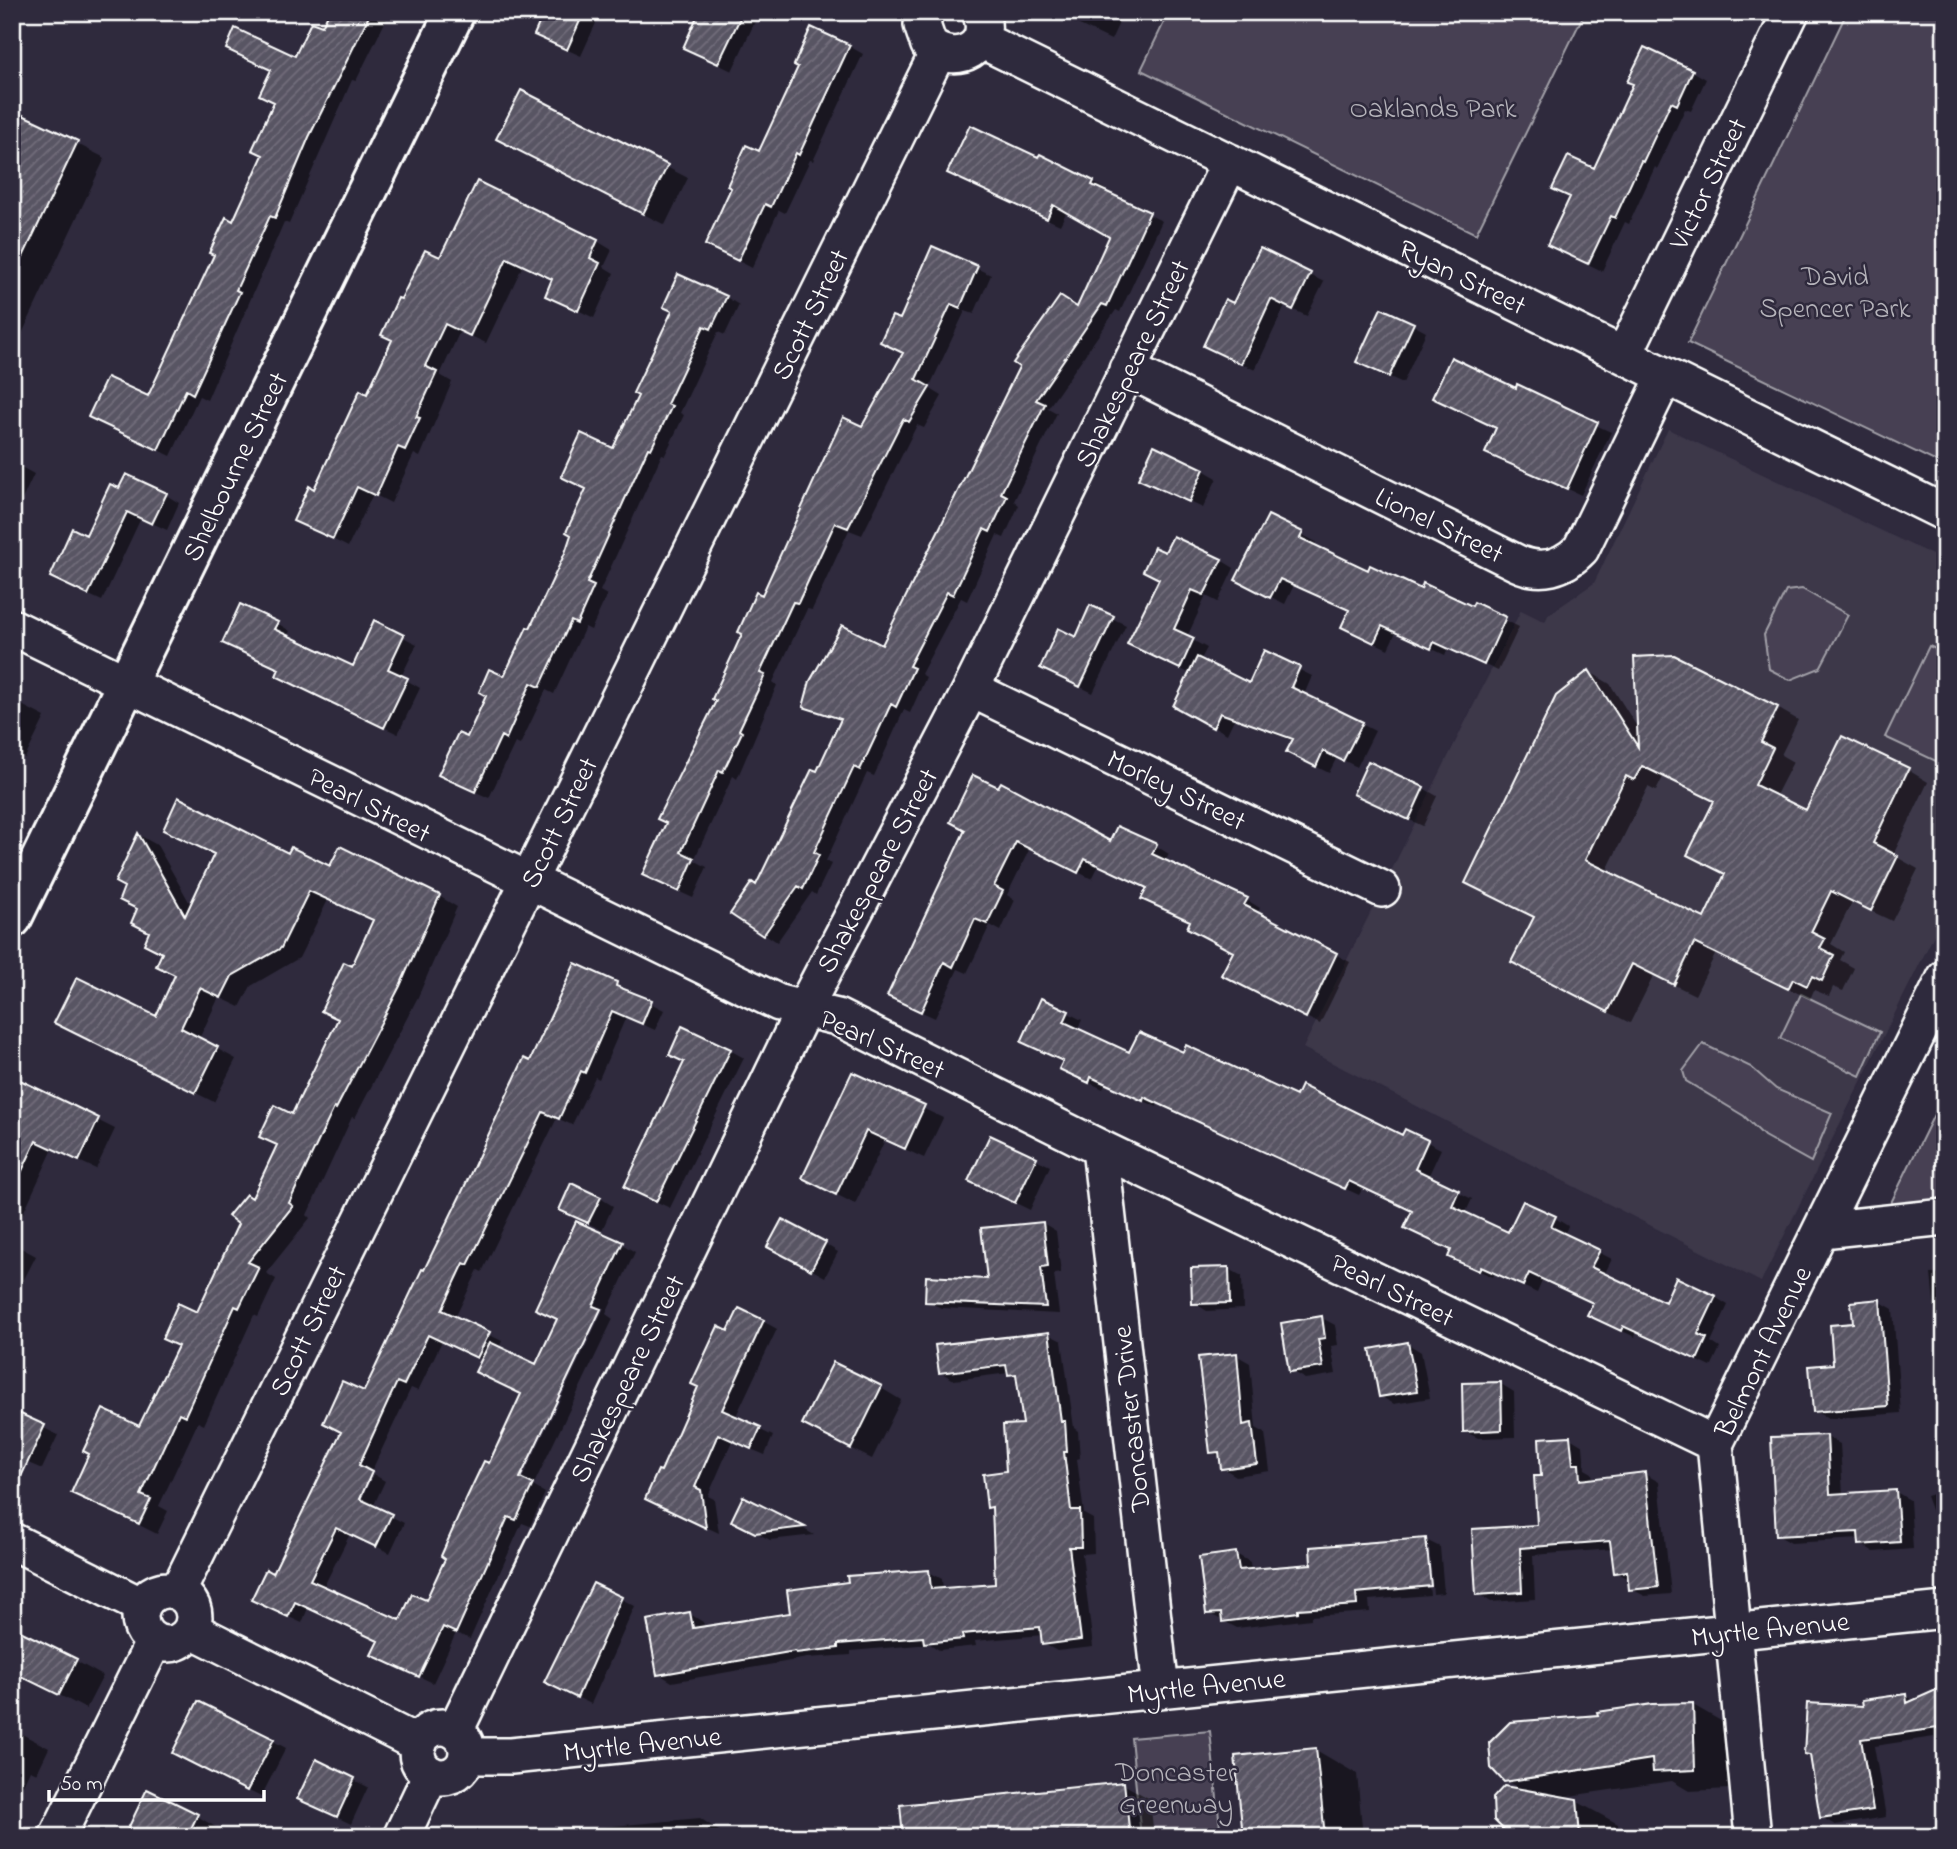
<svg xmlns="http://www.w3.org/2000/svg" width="1957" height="1849" font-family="'Indie Flower',sans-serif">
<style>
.built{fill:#3c3749}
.green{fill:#464152;stroke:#a2a0a8;stroke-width:2}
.shadow{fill:#0007;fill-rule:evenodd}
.building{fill:url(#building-hatch);stroke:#fff;stroke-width:2;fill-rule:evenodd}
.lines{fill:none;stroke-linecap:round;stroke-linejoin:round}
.minor-casing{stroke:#fff;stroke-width:40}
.major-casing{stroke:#fff;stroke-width:44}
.minor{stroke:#2f2a3d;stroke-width:35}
.major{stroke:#2f2a3d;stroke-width:38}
.labels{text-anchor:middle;stroke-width:5;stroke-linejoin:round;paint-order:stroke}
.park-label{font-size:28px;fill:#b5b3ba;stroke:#2f2a3d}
.street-label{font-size:28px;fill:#fff;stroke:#2f2a3d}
</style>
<defs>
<pattern id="building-hatch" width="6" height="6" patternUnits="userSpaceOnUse" patternTransform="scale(1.75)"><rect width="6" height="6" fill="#595564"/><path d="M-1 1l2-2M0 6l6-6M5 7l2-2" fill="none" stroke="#726e7b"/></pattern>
</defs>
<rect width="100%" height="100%" fill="#2f2a3d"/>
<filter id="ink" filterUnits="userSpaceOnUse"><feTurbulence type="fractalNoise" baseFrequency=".0143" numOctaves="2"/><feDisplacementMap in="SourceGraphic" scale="14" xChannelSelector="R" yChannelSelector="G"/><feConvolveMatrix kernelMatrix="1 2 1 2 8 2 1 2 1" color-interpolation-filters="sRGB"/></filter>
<g filter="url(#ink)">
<path class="built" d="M1668,429L1945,561V913L1761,1282L1303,1048L1521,610L1545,622L1548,615L1594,583Z"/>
<path class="green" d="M1169,12H1585L1476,234L1141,70Z
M1847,12H1945V466L1688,343Z
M1802,589L1848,615L1820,668L1790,680L1769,669L1764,635L1786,591Z
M1929,646L1945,653V752L1940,763L1885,737Z
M1801,994L1880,1032L1860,1076L1780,1038Z
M1703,1044L1751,1067L1776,1089L1832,1113L1811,1162L1764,1136L1744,1116L1686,1081L1683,1071Z
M1945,1092V1208L1885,1215Z
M1210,1731L1221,1837H1141L1131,1738Z"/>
<path class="shadow" d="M110,12H138L133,23Z
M330,12H390L356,81L352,80L289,224L284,222L207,400L199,396L171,456L90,417L149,398L265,155L275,102L272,71L228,48L296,59L323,29Z
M546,12H601L581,56L550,42Z
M700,12L759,13L732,71L698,55Z
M1052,12H1124L1111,40Z
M1645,12H1658L1655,17Z
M849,46L863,54L813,161L810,160L785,213L779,210L752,268L721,252L733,188Z
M1692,71L1706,79L1691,111L1685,109L1657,169L1655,167L1629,224L1625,222L1602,271L1549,245L1594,170L1635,84Z
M522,93L688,178L665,225L519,151Z
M12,111L105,158L12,355Z
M962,180L1093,182L1106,190L1104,193L1162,221L1120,312L1116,310L1048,408L1057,413L1014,501L1019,505L1004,538L997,535L967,601L961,598L921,674L926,677L910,713L904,710L874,776L867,773L826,861L831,864L816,895L812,892L777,942L733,913L757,887L842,721L805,707L883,648L1078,309L1112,237L1067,211L1060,225Z
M597,241L612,250L604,267L614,273L594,318L547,295L554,279L523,265L486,343L460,331L440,375L452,382L420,457L414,454L391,503L373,494L348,547L295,520L315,491L368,396L393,340L402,301L440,259Z
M933,248L991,275L974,314L965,311L929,388L942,396L924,428L917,425L862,535L849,530L812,610L807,609L773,682L777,685L737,779L733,776L694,860L707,867L693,898L658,882L718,701L763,597L905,354L901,322Z
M1260,250L1324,282L1307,316L1285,306L1255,370L1219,353L1233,305Z
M726,297L739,305L725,335L718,332L680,413L684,415L665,455L662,454L600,591L607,595L591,630L585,627L554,694L546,690L520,745L515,743L489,798L454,782L468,740L531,631L640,395Z
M1413,325L1426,332L1403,383L1372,369Z
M1451,360L1611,432L1581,495L1487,452L1498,429Z
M12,462L34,474L12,521Z
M1203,470L1217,478L1203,508L1154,486Z
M120,491L166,495L179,503L167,530L141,518L102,601L65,584L87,537Z
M1269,517L1316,542L1314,546L1369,572L1473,609L1475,605L1519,627L1498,671L1448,648L1445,655L1396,632L1388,649L1356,634L1350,611L1294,585L1285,604L1251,587Z
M1166,555L1221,560L1234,568L1218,602L1206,596L1187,637L1207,648L1200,661L1250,685L1265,653L1312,676L1304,695L1375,731L1357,767L1337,757L1329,773L1301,759L1294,741L1234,719L1227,734L1175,705L1191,674L1129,644L1161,579Z
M1091,608L1126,625L1093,693L1054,674L1077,639Z
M277,623L290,631L287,637L353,668L375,623L417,644L401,677L420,688L398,734L292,683L281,670L238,650Z
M1590,672L1610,684L1639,730L1758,750L1779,709L1798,720L1781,755L1793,762L1775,797L1807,813L1908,770L1928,782L1893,855L1918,869L1892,921L1852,902L1831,944L1844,952L1840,960L1854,968L1843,991L1833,987L1829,996L1814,990L1810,999L1716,953L1695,995L1654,975L1630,1023L1534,974L1536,917ZM1663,777L1715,802L1727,874L1705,920L1606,872L1648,787L1656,791Z
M12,700L45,717L25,758L12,752Z
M1423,788L1437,796L1423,826L1368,801Z
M967,830L1156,846L1169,854L1165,862L1247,900L1260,908L1257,914L1350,962L1320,1024L1237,982L1235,952L1148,888L1099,865L1092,879L1030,848L1007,895L1015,900L1001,931L990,925L967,973L958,969L935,1018L902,1003Z
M139,835L157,845L192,907L289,856L439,896L457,907L418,997L355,1118L352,1117L307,1215L310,1218L266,1273L276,1279L258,1317L254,1315L204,1425L198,1422L159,1506L168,1511L157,1534L73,1492L140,1428L180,1347L164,1338L198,1314L278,1146L261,1136L293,1116L340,1020L353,968L375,921L328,900L299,958L251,986L240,1007L219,997L199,1039L236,1059L214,1102L75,1033L157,1018L177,976L127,887L117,882Z
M576,965L664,1010L655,1030L626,1017L599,1079L595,1077L572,1125L557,1118L482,1272L478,1270L455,1318L502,1341L499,1348L537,1366L622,1244L635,1252L606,1314L613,1319L533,1486L545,1493L530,1526L522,1523L470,1639L456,1633L433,1683L387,1661L379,1641L308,1608L302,1623L267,1607L274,1575L531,1063ZM600,1308H604L518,1487L515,1485ZM442,1341L483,1360L523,1394L427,1603L401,1622L323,1588L350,1534L390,1553L404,1523L373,1507L385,1481L373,1474L358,1507L355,1506L411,1388L418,1391Z
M1042,1000L1082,1020L1077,1030L1130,1055H1184L1403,1137L1427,1142L1441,1149L1428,1177L1472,1199L1465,1214L1509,1235L1555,1218L1568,1226L1564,1235L1612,1259L1604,1275L1665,1304L1715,1297L1728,1305L1711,1342L1720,1348L1711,1367L1637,1332L1635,1337L1603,1322L1594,1303L1543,1279L1537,1293L1495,1273L1493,1277L1464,1264L1414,1211L1363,1188L1359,1195L1158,1103L1157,1107L1106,1083L1103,1089L1075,1076L1065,1062Z
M730,1050L744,1058L670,1208L640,1194Z
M853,1075L943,1118L924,1158L885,1140L855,1204L804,1178Z
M21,1082L115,1129L96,1169L53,1149L12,1237V1099Z
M991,1137L1050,1166L1030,1210L970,1181Z
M600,1198L613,1206L602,1230L575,1217Z
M1043,1223L1056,1231L1061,1273L1054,1274L1059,1314L941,1308L927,1301L989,1281Z
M12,1243L36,1256L18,1291L12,1288Z
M825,1244L838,1252L825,1277L783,1254Z
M1229,1269L1242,1276L1243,1309L1207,1311L1194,1303Z
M1945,1273V1328L1936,1323L1931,1274Z
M1879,1301L1893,1309L1901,1413L1828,1419L1815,1411L1854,1325Z
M1322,1318L1335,1325L1338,1345L1331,1346L1336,1374L1305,1379L1291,1371Z
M763,1321L777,1329L735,1418L773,1436L765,1455L732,1441L708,1496L714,1499L719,1533L660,1506L662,1474L699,1388L729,1334Z
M1048,1334L1062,1341L1074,1428L1078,1431L1080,1458L1077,1459L1084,1514L1093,1519L1094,1553L1082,1554L1093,1647L1057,1651L1044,1644L1043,1635L975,1641L976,1646L939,1650L930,1644L851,1651V1655L807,1658L672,1682L659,1674L690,1614L703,1622L705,1628L792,1615L929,1572L942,1579L943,1590L996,1585L994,1510L989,1507L1008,1473L1025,1425L1018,1379L1009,1373L954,1380L940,1372Z
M1408,1344L1421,1352L1430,1398L1394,1404L1380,1396Z
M1236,1355L1250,1363L1256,1428L1265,1433L1270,1471L1236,1476L1223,1468L1221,1457L1212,1452Z
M1501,1384L1514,1392L1515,1437L1478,1438L1464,1431Z
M881,1388L901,1400L872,1459L825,1436Z
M12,1412L58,1435L42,1469L12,1456Z
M1827,1437L1840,1444L1843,1495L1896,1492L1910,1500L1913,1549L1874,1552L1861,1544L1860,1539L1791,1543L1777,1535Z
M1570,1438L1583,1446L1585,1469L1592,1473L1593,1480L1645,1474L1659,1482L1671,1594L1645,1596L1631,1589L1630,1580L1615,1572L1613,1549L1533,1555L1535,1599L1491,1602L1478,1594L1539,1526L1543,1478Z
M1945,1490V1548L1926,1496Z
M744,1499L804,1529L814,1535L770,1540L747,1528Z
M1426,1540L1440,1547L1444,1593L1433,1594L1429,1546H1425L1430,1595L1369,1600L1370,1612L1311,1616V1619L1237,1628L1208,1613L1236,1554L1250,1562L1251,1571L1313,1566Z
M594,1585L635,1606L591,1704L560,1689Z
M76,1661L103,1676L86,1709L27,1678Z
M1945,1688V1751L1939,1748L1934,1737L1874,1746L1886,1817L1835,1825L1821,1817L1812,1757L1806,1753L1865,1708L1905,1695L1915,1701Z
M1693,1705L1728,1725L1730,1789L1689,1791L1672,1781L1562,1797L1576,1801L1618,1824L1619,1837H1514L1524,1791L1505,1780L1600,1716Z
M12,1729L49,1748L37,1773L30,1770L12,1808Z
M273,1741L286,1748L261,1797L187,1760Z
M1316,1750L1357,1774L1363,1837H1245Z
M317,1762L368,1787L351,1824L313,1806Z
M1123,1784L1150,1799L1154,1837H905Z
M197,1816L219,1829L215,1837H126Z
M700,1818L728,1837H494Z"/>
<path class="building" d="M329,12H371L309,137L275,218L270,216L236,290L240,292L193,394L186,390L158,450L88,417L107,377L148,396L214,255L209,253L226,217L233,221L263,155L252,150L274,102L259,95L271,70L226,49L235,28L295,56L311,22L322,26Z
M544,12H584L567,50L534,35Z
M699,12H743L718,64L683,48Z
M811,27L850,45L799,155L796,153L771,207L765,204L738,261L705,245L731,188L727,186L746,145L759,151L798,67L794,65Z
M1644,47L1693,70L1677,105L1671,102L1643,162L1641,161L1615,218L1611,216L1588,264L1547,245L1570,197L1552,189L1568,156L1594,168L1633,84L1627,82Z
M521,90L668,165L643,214L496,139Z
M12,110L78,141L12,280Z
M970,125L1038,157L1040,154L1094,181L1092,185L1150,212L1107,306L1102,304L1036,400L1045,404L1001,493L1007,496L990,532L984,529L953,595L947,592L909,666L914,668L896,707L891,704L860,770L854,767L814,852L819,855L803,889L798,886L763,936L730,914L752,882L756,885L812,769L817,771L841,719L803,707L810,681L842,625L882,645L1019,367L1013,363L1060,296L1077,307L1109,237L1053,205L1047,219L947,173Z
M477,181L598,240L590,258L600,263L578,311L545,296L552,279L507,258L470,336L445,324L425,366L437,372L416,417L420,418L405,450L398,447L376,496L357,487L333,539L293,521L309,486L314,489L360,390L367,394L392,340L381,335L398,298L401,299L425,250L440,257Z
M932,246L978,266L960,308L951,304L916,379L930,387L909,422L903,419L848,528L835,523L798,603L793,602L760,673L765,675L739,730L742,732L723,772L719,770L681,852L694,858L679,892L642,875L666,823L657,819L716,701L712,699L742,634L738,632L756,592L762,595L843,417L862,426L903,353L880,342L892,316L900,319Z
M1260,248L1311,273L1293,310L1271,299L1241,364L1203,346L1225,299L1233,303Z
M678,274L727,296L711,329L704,326L667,404L672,406L651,449L648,448L587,583L594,586L577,624L571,621L540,687L531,683L506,739L501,736L475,792L438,775L458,733L467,737L486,696L479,692L489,669L504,676L527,627L530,628L565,553L571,535L566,532L586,489L561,477L581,433L613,448L638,396L633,393L672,311L663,307Z
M1381,308L1414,323L1389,377L1356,362Z
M1451,357L1516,388L1517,384L1598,422L1567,489L1485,453L1496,428L1432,398Z
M1154,445L1204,469L1189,502L1138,479Z
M126,474L167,493L152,524L127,512L88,595L50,577L72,528L86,535L110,484L119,488Z
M1268,515L1303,532L1300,538L1368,570L1370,565L1421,589L1423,583L1472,606L1474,602L1506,617L1484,665L1434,642L1431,649L1382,626L1374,643L1341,627L1349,610L1280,579L1270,598L1235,580Z
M1173,536L1222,559L1204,595L1192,590L1174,629L1194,638L1180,669L1127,644L1159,579L1143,571L1154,547L1165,552Z
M240,604L278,622L274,629L353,666L374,620L404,635L388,669L408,678L384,728L276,676L279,669L222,643Z
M1090,605L1114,616L1080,687L1040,668L1058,628L1076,637Z
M1264,650L1300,667L1291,687L1363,722L1343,761L1323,751L1316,767L1286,752L1293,739L1220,713L1213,728L1173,706L1197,657L1249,683Z
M1674,655L1778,707L1761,742L1773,748L1755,785L1806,810L1842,736L1909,768L1873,843L1898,856L1871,911L1831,891L1811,932L1825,939L1820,948L1834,955L1822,981L1812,976L1807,986L1793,979L1788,989L1694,943L1674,985L1632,964L1608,1012L1511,962L1534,917L1465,883L1556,696L1589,670L1638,747L1634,657ZM1642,766L1714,801L1687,855L1725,874L1704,918L1585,860L1626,776L1634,780Z
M1368,761L1424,787L1409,820L1353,794Z
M973,775L998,787L1001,782L1110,841L1117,826L1157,844L1152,854L1248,898L1244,905L1337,953L1306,1018L1221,975L1233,952L1187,928L1190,921L1141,899L1147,888L1085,859L1078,873L1016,842L994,886L1003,891L987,924L975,919L953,967L944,962L921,1012L887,996L965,830L950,822Z
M178,797L288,853L291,847L330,866L340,846L440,895L400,986L336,1109L334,1108L289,1203L293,1206L248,1262L259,1267L239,1308L235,1306L185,1416L179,1413L141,1495L151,1499L139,1524L71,1493L89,1454L83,1451L103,1409L139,1426L178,1346L162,1339L178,1303L197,1312L238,1224L228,1216L246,1194L252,1198L277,1145L259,1137L274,1105L292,1114L338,1019L321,1011L344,962L352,966L373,920L309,891L281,948L232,976L221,998L200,988L181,1028L218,1047L195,1093L54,1023L77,977L156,1016L175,975L156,966L162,953L144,944L149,932L131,923L137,909L119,900L124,887L115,882L138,833L185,916L214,854L163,830Z
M575,963L617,982L616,986L652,1000L642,1024L612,1011L585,1073L581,1071L559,1119L543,1112L468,1265L464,1263L442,1310L490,1332L477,1358L428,1335L404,1385L397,1382L359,1465L372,1472L360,1499L392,1514L376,1547L336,1528L310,1580L400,1620L412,1594L426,1600L445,1559L441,1556L467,1497L484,1461L489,1463L521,1394L475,1372L490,1342L536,1364L557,1319L535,1309L576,1221L623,1242L593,1306L601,1309L520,1478L533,1484L516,1520L508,1517L456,1633L443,1627L419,1677L371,1655L378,1641L295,1602L288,1617L251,1600L266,1569L273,1573L341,1432L323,1423L342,1381L364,1391L422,1269L424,1270L461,1194L524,1058L530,1061Z
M1041,998L1069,1011L1064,1022L1129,1052L1139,1032L1183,1052L1186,1045L1296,1096L1301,1085L1402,1135L1405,1129L1428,1140L1415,1169L1459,1190L1452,1206L1508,1232L1523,1201L1556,1216L1551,1227L1600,1250L1591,1267L1665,1302L1676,1277L1716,1296L1698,1334L1707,1338L1697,1360L1623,1326L1621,1331L1587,1315L1593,1303L1529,1273L1523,1286L1481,1267L1479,1271L1448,1257L1451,1250L1404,1228L1412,1211L1349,1181L1345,1189L1144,1097L1143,1101L1091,1077L1089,1083L1059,1069L1063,1061L1021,1042Z
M682,1026L731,1049L656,1202L624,1187L684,1062L669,1055Z
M852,1072L925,1105L905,1149L866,1131L836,1195L802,1178Z
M20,1080L99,1118L79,1161L36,1141L12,1192V1095Z
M990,1135L1037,1157L1015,1203L968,1181Z
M571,1183L601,1197L588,1223L559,1210Z
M782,1219L826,1242L811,1270L767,1247Z
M1043,1222L1048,1266L1041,1267L1046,1307L925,1302L926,1276L987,1279L981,1228Z
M1229,1267L1230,1303L1192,1304L1191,1268Z
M1880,1299L1888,1406L1813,1412L1809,1366L1833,1364L1830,1325L1853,1323L1851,1302Z
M739,1308L764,1320L722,1410L761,1427L751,1449L718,1434L695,1487L701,1490L706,1528L645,1499L658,1470L661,1471L698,1387L691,1384L718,1326L728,1331Z
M1322,1316L1325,1338L1318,1339L1323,1367L1289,1372L1281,1323Z
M1049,1332L1061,1421H1065L1067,1452H1064L1071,1510H1080L1081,1547H1069L1081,1640L1042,1645L1040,1627L962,1634L963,1639L924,1643L923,1637L838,1644V1648L796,1653L795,1651L657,1675L647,1620L690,1612L693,1628L790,1613L787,1590L848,1582L847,1576L929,1570L931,1589L995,1584L992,1507L987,1508L983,1474L1006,1471L1003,1425L1023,1424L1016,1374L1008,1375L1006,1365L939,1373L935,1345Z
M1408,1342L1417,1391L1379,1397L1370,1349Z
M1237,1353L1243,1425L1252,1423L1257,1464L1221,1469L1219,1452L1210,1453L1198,1357Z
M833,1362L882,1386L851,1449L802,1424Z
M1501,1382L1502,1430L1463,1432L1462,1383Z
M12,1410L45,1425L12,1496Z
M1827,1435L1830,1494L1896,1490L1900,1542L1859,1545L1858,1532L1776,1536L1771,1437Z
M1570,1436L1573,1464H1579L1580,1480L1645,1472L1658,1587L1629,1590L1627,1571L1614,1573L1610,1541L1520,1548L1522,1592L1476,1595L1472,1529L1537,1525L1534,1476H1541L1539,1438Z
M743,1496L805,1527L755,1533L731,1521Z
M1426,1538L1431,1586L1356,1593L1357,1605L1298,1609V1612L1245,1619L1222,1622L1221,1613L1206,1614L1199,1557L1236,1552L1239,1570L1311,1564L1310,1547Z
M593,1583L622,1597L577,1698L544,1682Z
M12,1627L77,1659L59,1695L12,1672Z
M1945,1686V1727L1861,1739L1873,1810L1820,1818L1810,1755L1804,1754L1807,1703L1863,1706L1862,1700L1906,1694L1907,1703Z
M198,1701L274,1739L247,1791L172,1753Z
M1693,1703L1695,1770L1653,1772L1652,1759L1504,1782L1491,1768L1489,1743L1510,1722L1598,1715L1597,1712L1652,1704Z
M1316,1748L1325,1837H1243L1235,1756Z
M316,1759L355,1778L337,1817L297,1799Z
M1124,1782L1130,1837H903L900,1805Z
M1504,1786L1577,1799L1580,1837H1511L1494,1820L1493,1798Z
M147,1789L198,1814L187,1837H124Z"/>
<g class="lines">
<g class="minor-casing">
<path id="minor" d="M925,12L922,25L929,45C956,68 995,47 980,12
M981,40L1945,513
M1624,355L1791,12
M1127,369L1517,563C1541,574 1563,568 1581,549L1665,376
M12,627L779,1003L837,1017L1100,1148L1715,1444
M971,689L1382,889
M1100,1148L1161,1690
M1822,1230L1945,1217
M12,1541L142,1606
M140 1617a27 27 0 1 1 54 0a27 27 0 1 1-54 0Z
M178,1591L938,52
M192,1630L419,1744
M417 1752a25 25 0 1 1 50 0a25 25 0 1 1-50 0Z
M455,1731L804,1009L971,689L1230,162
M467,1756H511L1945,1610
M57,1837L154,1641
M401,1837L431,1774
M1753,1837L1715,1444L1945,978"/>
</g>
<g class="major-casing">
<path id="major" d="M12,918L455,12"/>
</g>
<use href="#minor" class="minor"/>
<use href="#major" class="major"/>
</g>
</g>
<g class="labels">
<g class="park-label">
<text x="1433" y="117">Oaklands Park</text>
<text x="1835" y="285">David<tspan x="1835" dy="32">Spencer Park</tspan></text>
<text x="1176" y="1781">Doncaster<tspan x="1176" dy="32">Greenway</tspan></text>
</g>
<g class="street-label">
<text transform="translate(1707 183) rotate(-64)" y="10">Victor Street</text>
<text transform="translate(1463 276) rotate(26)" y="10">Ryan Street</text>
<text transform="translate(809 314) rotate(-64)" y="10">Scott Street</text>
<text transform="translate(1131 363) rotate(-64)" y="10">Shakespeare Street</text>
<text transform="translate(234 466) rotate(-64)" y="10">Shelbourne Street</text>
<text transform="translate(1440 524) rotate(26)" y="10">Lionel Street</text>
<text transform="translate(1177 789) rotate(26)" y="10">Morley Street</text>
<text transform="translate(370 804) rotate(27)" y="10">Pearl Street</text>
<text transform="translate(558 822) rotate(-64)" y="10">Scott Street</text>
<text transform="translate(876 870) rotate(-62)" y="10">Shakespeare Street</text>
<text transform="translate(883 1043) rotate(24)" y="10">Pearl Street</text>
<text transform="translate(1393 1289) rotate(26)" y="10">Pearl Street</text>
<text transform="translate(307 1330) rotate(-64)" y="10">Scott Street</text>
<text transform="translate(1762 1351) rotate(-64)" y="10">Belmont Avenue</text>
<text transform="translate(626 1378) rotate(-64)" y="10">Shakespeare Street</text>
<text transform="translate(1130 1419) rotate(-96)" y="10">Doncaster Drive</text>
<text transform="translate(1770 1628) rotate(-6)" y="10">Myrtle Avenue</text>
<text transform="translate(1206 1685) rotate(-6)" y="10">Myrtle Avenue</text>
<text transform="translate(642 1743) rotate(-6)" y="10">Myrtle Avenue</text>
</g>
</g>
<rect width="1957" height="1849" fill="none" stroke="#2f2a3d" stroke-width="42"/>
<rect x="21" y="21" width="1915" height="1807" fill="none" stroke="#fff" stroke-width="2.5" filter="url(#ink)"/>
<path d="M49 1790v10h215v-10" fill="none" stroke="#ffffff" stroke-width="3.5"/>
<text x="60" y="1790" font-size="21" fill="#ffffff" stroke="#2f2a3d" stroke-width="5" paint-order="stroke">50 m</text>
</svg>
